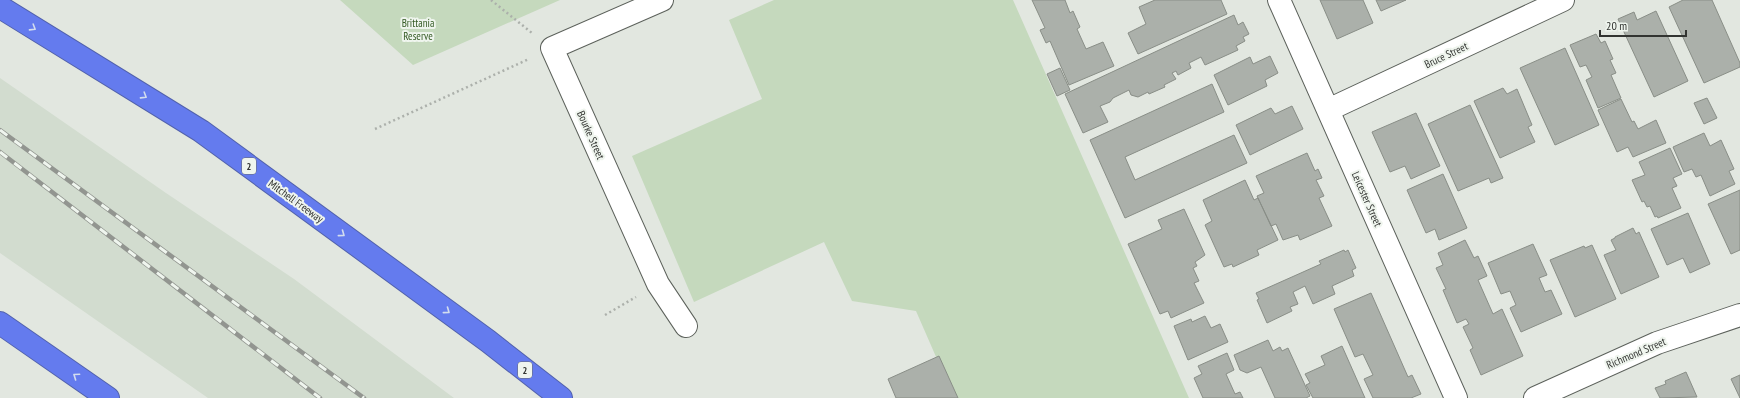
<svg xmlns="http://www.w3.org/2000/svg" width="1740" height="398" font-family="'PT Sans Narrow',sans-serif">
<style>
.built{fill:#d2dccf}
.green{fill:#c5d9bd}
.building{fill:#abb0aa;stroke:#898e87}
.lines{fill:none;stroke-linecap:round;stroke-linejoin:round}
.street-casing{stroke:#5c615b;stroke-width:24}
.highway-casing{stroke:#5262ac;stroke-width:24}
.path{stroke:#acb0ab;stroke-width:2.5;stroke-dasharray:2 3;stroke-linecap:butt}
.street{stroke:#fff;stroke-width:22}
.highway{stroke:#647bee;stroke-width:22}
.rail-casing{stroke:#929590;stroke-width:4.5}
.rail{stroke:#eff5ee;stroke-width:3;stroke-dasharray:9;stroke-linecap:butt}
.oneway{stroke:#d3ddee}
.labels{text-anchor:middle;stroke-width:4;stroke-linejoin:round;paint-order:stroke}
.shield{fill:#eff5ee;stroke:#6b6e6a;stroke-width:1}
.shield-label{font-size:10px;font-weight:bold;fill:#323431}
.park-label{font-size:11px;fill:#345a24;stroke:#eff5ee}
.street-label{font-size:11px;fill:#323431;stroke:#eff5ee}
</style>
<rect width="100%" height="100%" fill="#e2e7e0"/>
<path class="built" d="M0,78L166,193L294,279L454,398H208L0,253Z"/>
<path class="green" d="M340,0H560L413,65Z
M774,0H1013L1189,398H954L916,311L852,301L824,242L694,302L632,156L762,99L729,20Z"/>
<path class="building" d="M1032,0H1065L1070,13L1073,11L1080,27L1077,29L1086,49L1103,42L1114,66L1069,85L1050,41L1046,43L1040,30L1045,28Z
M1155,0H1221L1227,14L1138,54L1128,33L1146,24L1139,7Z
M1320,0H1363L1373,23L1337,39Z
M1376,0H1406L1381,11Z
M1683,0H1712L1740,63V67L1704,83L1669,7Z
M1656,11L1688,81L1654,97L1618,19L1634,12L1637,20Z
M1234,15L1238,25L1243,22L1249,34L1243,37L1245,41L1236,46L1238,50L1205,65L1201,57L1189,63L1191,68L1178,75L1176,71L1172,73L1176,79L1164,85L1165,87L1149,94L1148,92L1138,97L1131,95L1129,90L1113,98L1110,102L1100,106L1108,122L1083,133L1065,94Z
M1596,34L1601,43L1605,41L1613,59L1610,60L1616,73L1611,75L1621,98L1598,108L1586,80L1592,77L1586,65L1580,67L1570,45Z
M1565,48L1599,125L1555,145L1520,68Z
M1270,56L1278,73L1265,80L1267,86L1228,105L1214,75L1250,57L1253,64Z
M1060,68L1070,90L1057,96L1047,74Z
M1212,84L1224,112L1125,157L1135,180L1234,135L1247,163L1125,218L1090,140Z
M1503,88L1507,94L1517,89L1532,125L1528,127L1535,142L1500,158L1474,101Z
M1707,98L1717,118L1704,124L1694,103Z
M1621,99L1632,122L1634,121L1638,129L1656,120L1666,143L1633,157L1628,147L1617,152L1598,110Z
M1470,105L1503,178L1491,183L1489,178L1458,191L1428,124Z
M1292,106L1303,129L1250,155L1236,125L1271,108L1275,114Z
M1416,113L1440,166L1411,179L1405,166L1390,172L1372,132Z
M1704,133L1710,146L1721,140L1734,169L1729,171L1735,184L1710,196L1701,175L1696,177L1692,169L1684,172L1673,147Z
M1670,148L1682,174L1673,178L1677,186L1672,188L1681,208L1658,218L1657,216L1655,217L1650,206L1647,207L1644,201L1642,202L1632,180L1645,175L1639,162Z
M1307,153L1315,171L1318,169L1322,178L1316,180L1324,196L1319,198L1332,226L1300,240L1298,235L1283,240L1276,224L1271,226L1257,196L1264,193L1256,176Z
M1443,174L1467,228L1439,240L1435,229L1426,233L1407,190Z
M1245,180L1254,200L1258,198L1278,240L1257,250L1259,255L1233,267L1232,264L1224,267L1205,225L1212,221L1203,200Z
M1740,190V250L1731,254L1708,204Z
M1184,209L1205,255L1195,262L1197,266L1193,268L1199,281L1194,283L1204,303L1171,318L1168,311L1160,314L1128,244L1162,229L1158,220Z
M1688,213L1710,264L1690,273L1683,258L1667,265L1651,229Z
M1633,228L1636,234L1639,232L1659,277L1621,294L1604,255L1616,250L1611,240L1615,238V237Z
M1465,240L1474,258L1478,256L1487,276L1478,280L1493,314L1502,309L1523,356L1481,375L1470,350L1473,348L1463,327L1469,324L1466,319L1457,323L1443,290L1446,289L1436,268L1443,265L1438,253Z
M1533,244L1547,275L1539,278L1545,292L1551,290L1562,314L1521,332L1510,308L1516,305L1510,291L1501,294L1488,263Z
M1592,245L1616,299L1575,317L1550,260L1584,246L1585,248Z
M1344,250L1345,252L1348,250L1356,268L1352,270L1354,276L1332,286L1335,294L1313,304L1305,286L1293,292L1298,304L1290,307L1292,311L1267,323L1257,300L1259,299L1256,293L1321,264L1319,261Z
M1371,293L1408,377L1412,375L1421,394L1411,398H1373L1364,379L1373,375L1363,354L1355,357L1334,309Z
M1205,316L1211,328L1220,324L1228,342L1188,360L1174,326L1191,319L1192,322Z
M1268,340L1273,351L1280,347L1282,351L1288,348L1310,396L1306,398H1275L1261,367L1247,373L1240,370L1234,355Z
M1342,346L1365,398H1313L1306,385L1310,383L1305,374L1325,365L1321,356Z
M1227,353L1234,370L1226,374L1235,394L1240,392L1243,398H1203L1194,378L1202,374L1198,366Z
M939,356L958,398H896L888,379Z
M1686,372L1697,397L1660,398L1655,388L1666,384L1665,381Z
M1740,375V398L1731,379Z"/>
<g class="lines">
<g class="street-casing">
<path id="street" d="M662,0L552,48L658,284L686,326
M1279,0L1456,398
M1328,110L1563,0
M1535,398L1657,343L1740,315"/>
</g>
<g class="highway-casing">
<path id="highway" d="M0,7L201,131L488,341L561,398
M0,323L108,398"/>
</g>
<path class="path" d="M491,0L532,33
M375,129L529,59
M605,315L636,297"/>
<use href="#street" class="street"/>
<use href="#highway" class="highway"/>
<g class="rail-casing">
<path id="rail" d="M0,130L364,398
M0,152L320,398"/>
</g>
<use href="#rail" class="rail"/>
</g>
<defs><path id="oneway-chevron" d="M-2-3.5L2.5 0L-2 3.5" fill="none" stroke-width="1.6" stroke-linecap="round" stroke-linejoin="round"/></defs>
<g class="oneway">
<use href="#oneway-chevron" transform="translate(33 28) rotate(32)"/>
<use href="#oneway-chevron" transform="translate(144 96) rotate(32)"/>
<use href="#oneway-chevron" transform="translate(342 234) rotate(36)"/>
<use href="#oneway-chevron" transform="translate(447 311) rotate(36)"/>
<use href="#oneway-chevron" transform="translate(76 376) rotate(-145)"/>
</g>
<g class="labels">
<g class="shield">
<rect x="242" y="158" width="14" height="16" rx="3"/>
<rect x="518" y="362" width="14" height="16" rx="3"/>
</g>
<g class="shield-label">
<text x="249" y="170">2</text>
<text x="525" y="374">2</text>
</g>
<g class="park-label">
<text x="418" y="27">Brittania<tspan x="418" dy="13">Reserve</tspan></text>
</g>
<g class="street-label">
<text transform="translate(1446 55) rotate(-25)" y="4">Bruce Street</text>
<text transform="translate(591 135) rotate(66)" y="4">Bourke Street</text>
<text transform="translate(1367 199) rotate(66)" y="4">Leicester Street</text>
<text transform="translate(296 201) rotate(36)" y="4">Mitchell Freeway</text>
<text transform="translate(1636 353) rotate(-23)" y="4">Richmond Street</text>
</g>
</g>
<path d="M1600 30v6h86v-6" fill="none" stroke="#323431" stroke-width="2"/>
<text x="1606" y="30" font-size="12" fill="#323431" stroke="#eff5ee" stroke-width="3" paint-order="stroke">20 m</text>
</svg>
